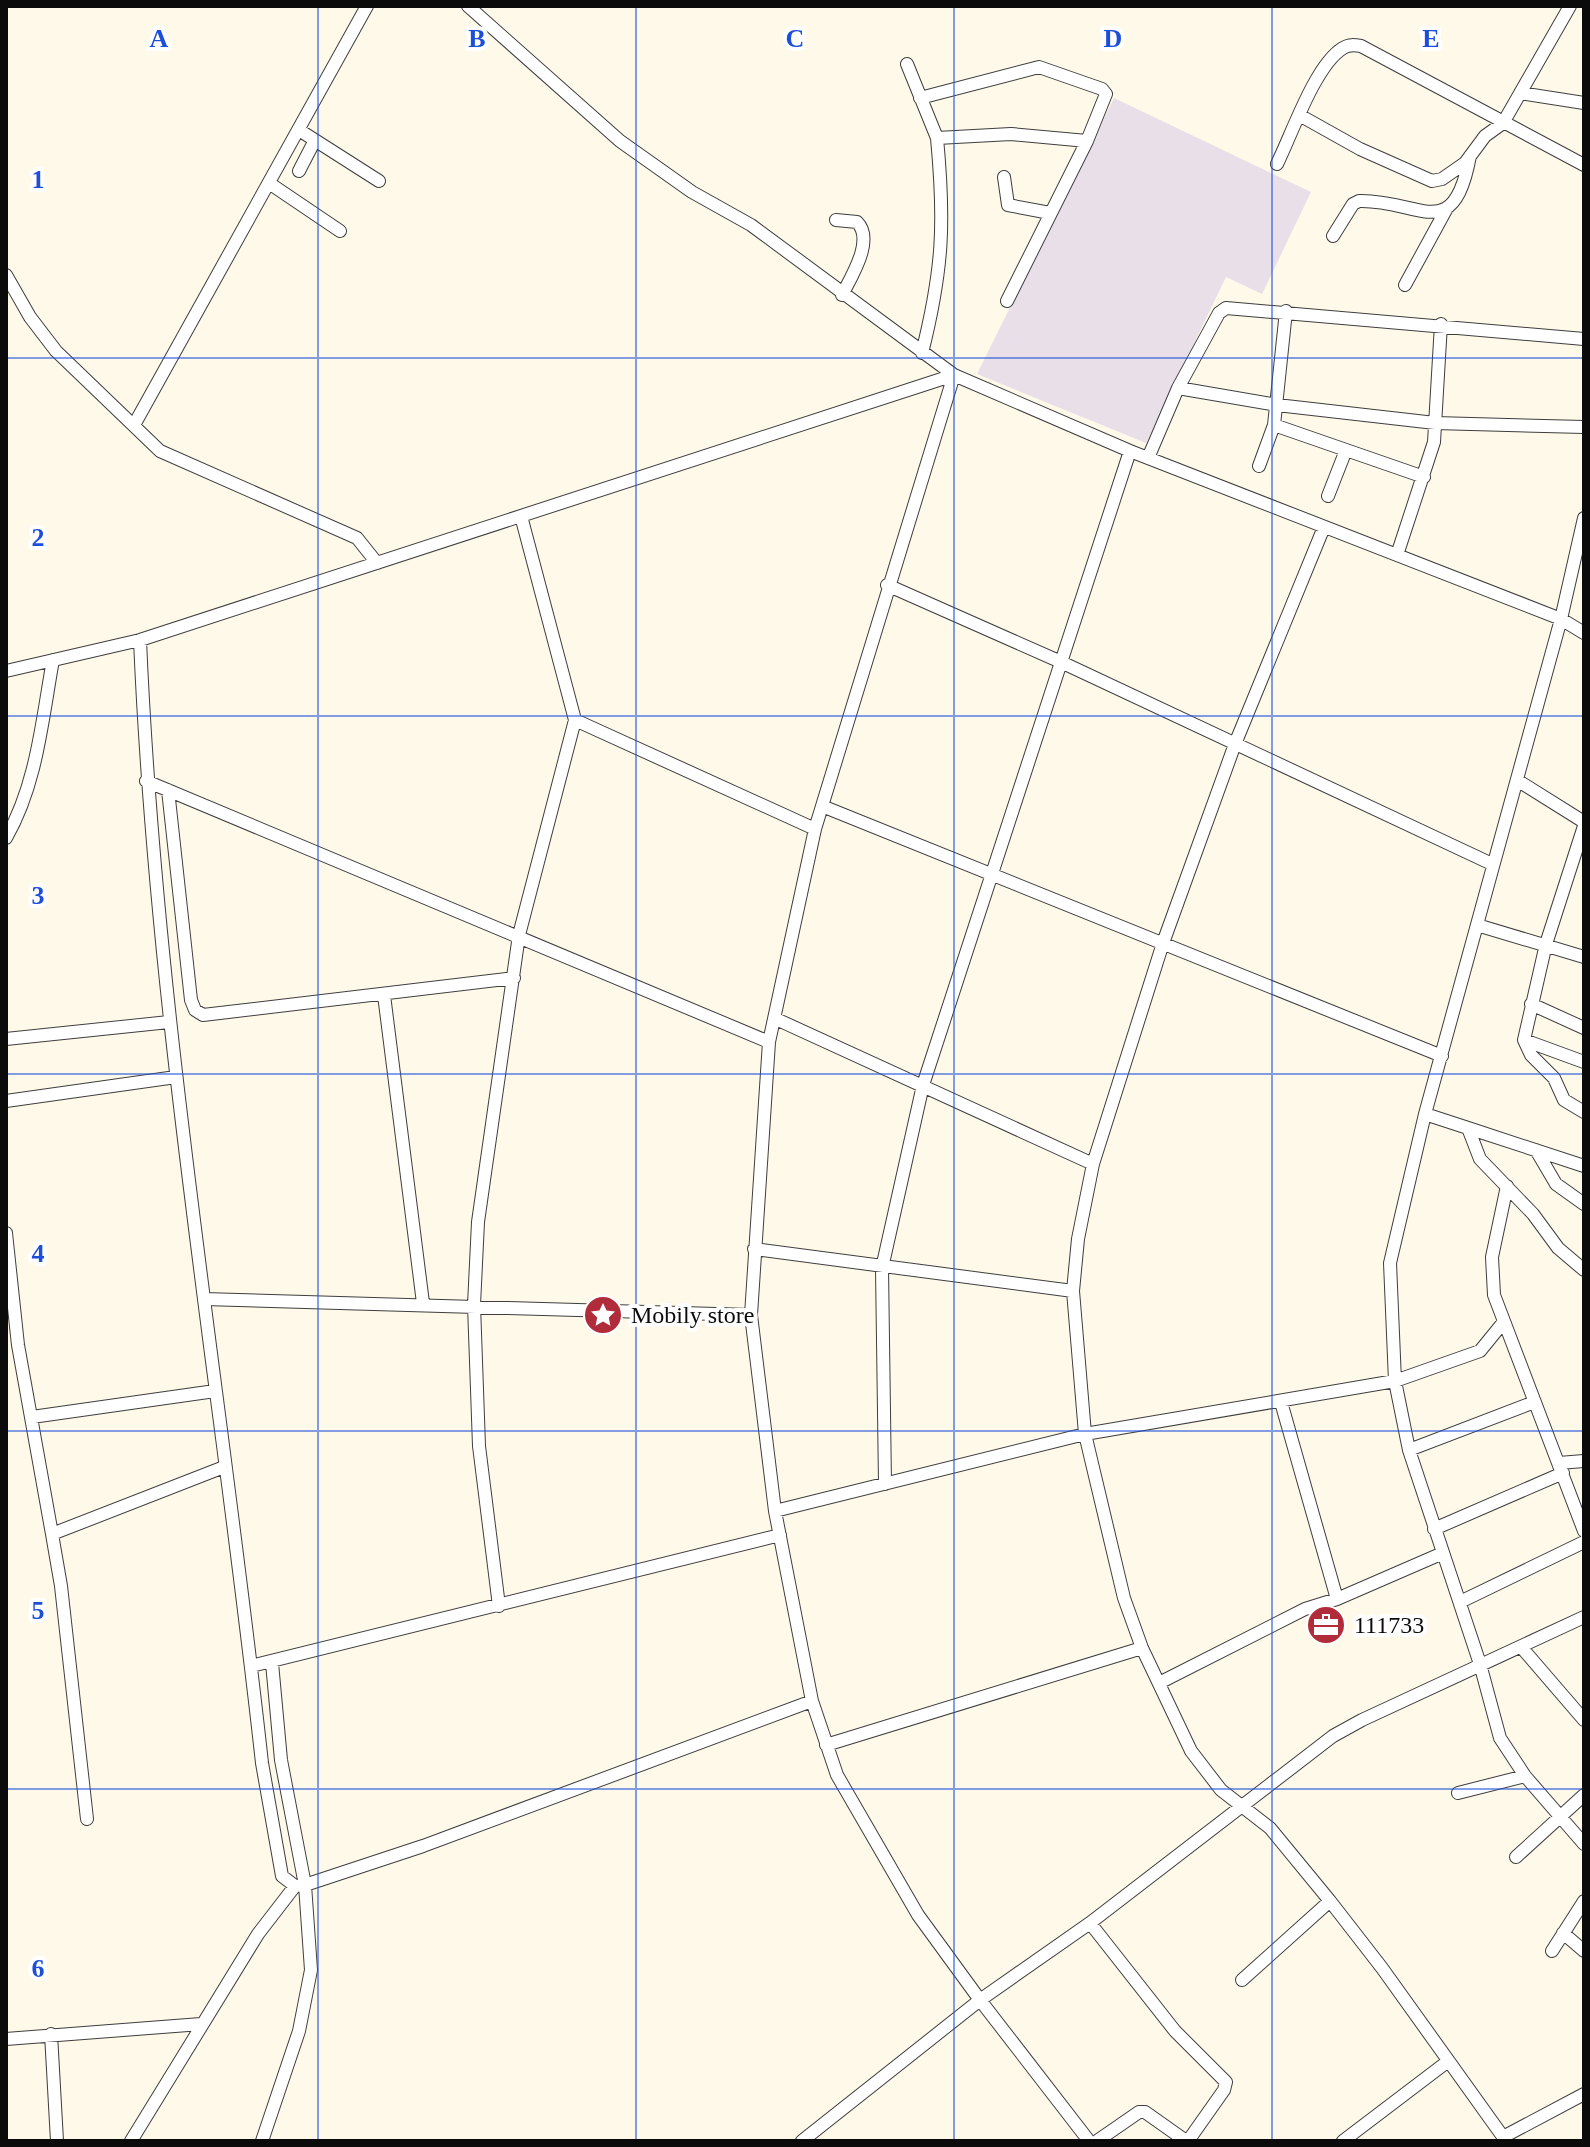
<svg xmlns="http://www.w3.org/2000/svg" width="1590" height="2147" font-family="'Times New Roman',serif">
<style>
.industrial{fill:#e8dfe9}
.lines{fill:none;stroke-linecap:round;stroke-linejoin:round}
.minor-casing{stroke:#3e3e3e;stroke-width:14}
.minor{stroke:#fff;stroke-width:12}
.grid{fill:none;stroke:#1d4ed8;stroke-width:2;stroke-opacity:0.55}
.labels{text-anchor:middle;stroke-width:8;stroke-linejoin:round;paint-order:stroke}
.poi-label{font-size:24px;fill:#0b0b0b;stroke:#fff;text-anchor:start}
.grid-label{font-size:26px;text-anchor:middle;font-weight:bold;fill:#1d4ed8;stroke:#fff;stroke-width:8;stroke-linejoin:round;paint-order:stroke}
</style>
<rect width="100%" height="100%" fill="#fef9e9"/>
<path class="industrial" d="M1114,98L1311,192L1262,294L1226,277L1146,443L977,374Z"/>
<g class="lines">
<g class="minor-casing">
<path id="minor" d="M468,6L620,141L692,192L751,225L954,375L815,829L769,1042L751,1315L775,1511L812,1701L837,1775L918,1915L980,2000L1090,1923L1333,1736L1362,1720L1584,1617
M907,64L937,138
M1520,93L1584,103
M920,98L1039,67L1102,89L1106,94L1087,141
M1301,116L1360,149L1432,181L1442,179L1465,163L1485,136L1503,123L1570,6
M299,130L379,181
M1277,164C1292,134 1315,65 1343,48C1349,44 1355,45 1361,46L1584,165
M299,171L315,140
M1004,177L1008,205L1050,213
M269,183L340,231
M836,220L857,222C875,240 851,277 842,295
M1333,236L1353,204L1359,201C1419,199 1453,247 1470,156
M6,275L30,317L56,351L160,451L357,538L377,563
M1405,285L1447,208
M922,353C943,269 945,223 937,138L1011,134L1087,141L1007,301
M1178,388L1277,405L1435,423L1584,427
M134,425L367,6
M1274,425L1424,477
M1148,458L1178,388L1219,313L1226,308L1584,339
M1259,466L1274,425L1286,311
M1328,496L1346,450
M1584,518L1561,619L1425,1114L1390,1263L1395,1381L1409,1450L1480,1664L1500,1738L1525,1776L1584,1844
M1324,527L1235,744L1163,943L1093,1164L1078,1239L1073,1291L1085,1434L1124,1598L1142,1648L1191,1751L1221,1790L1270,1828L1330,1901L1382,1968L1506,2141
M1397,555L1434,442L1441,324
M887,585L1061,662L1492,864
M140,640C156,1017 221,1389 262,1763L282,1876L295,1886L305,1885L423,1846L812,1701
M6,671L140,640L954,375L1130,451L1561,619L1584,633
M575,720L815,829
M1517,780L1584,822
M146,781L769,1042
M168,790L191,1000L195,1010L203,1015L514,978
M822,806L1442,1056
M1584,826L1546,944L1524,1040L1531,1055L1554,1078L1564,1100L1584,1112
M6,838C37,784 42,720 53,660
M1477,925L1584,957
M384,995L423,1303
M1531,1004L1584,1028
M776,1019L1093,1164
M6,1039L169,1022
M1524,1040L1584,1062
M6,1101L176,1077
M1425,1114L1468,1128L1480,1159L1533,1214L1558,1248L1584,1270
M1468,1128L1584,1166
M1536,1150L1556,1184L1584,1204
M1507,1186L1492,1257L1494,1295L1584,1531
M6,1233L18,1345L52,1534
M754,1249L1073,1291
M204,1299L751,1315
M1281,1402L1337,1599
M32,1417L215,1391
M1409,1450L1532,1403
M1559,1463L1584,1461
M885,1484L882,1268L923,1085L1130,451
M775,1511L1085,1434L1395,1381L1480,1351L1502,1324
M1434,1529L1563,1473
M1460,1602L1584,1542
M499,1606L479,1446L474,1305L478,1222L519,935L575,720L521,516
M1522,1648L1584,1720
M251,1666L780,1535
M1161,1682L1305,1609L1337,1599L1443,1553
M826,1745L1142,1648
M1458,1793L1525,1776
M87,1819L61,1586L52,1534L224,1467
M1516,1857L1584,1795
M1090,1923L1175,2031L1226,2082L1224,2090L1188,2141
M1563,1933L1584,1951
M1552,1951L1584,1901
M1242,1980L1330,1901
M51,2034L57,2141
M6,2039L201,2024
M1503,2137L1584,2094
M131,2141L258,1934L295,1886
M262,2141L299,2031L311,1970L305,1885L281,1760L272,1663
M802,2141L980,2000L1089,2141
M1097,2141L1139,2112H1145L1186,2141
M1343,2141L1447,2062"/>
</g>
<use href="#minor" class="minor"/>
</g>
<path class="grid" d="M318,6V2141M636,6V2141M954,6V2141M1272,6V2141M6,358H1584M6,716H1584M6,1074H1584M6,1431H1584M6,1789H1584"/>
<defs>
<g id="sight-disc" transform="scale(2)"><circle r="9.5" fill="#b12c3a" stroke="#fff"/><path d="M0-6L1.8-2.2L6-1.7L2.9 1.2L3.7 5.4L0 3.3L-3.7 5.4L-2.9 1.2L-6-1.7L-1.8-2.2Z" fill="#fff"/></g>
<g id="office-disc" transform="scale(2)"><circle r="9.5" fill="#b12c3a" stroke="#fff"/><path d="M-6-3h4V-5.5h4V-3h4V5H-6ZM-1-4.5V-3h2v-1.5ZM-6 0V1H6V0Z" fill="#fff"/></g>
</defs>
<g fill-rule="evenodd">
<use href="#sight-disc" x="603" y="1315"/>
<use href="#office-disc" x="1326" y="1625"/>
</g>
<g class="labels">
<g class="poi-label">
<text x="631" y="1323">Mobily store</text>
<text x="1354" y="1633">111733</text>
</g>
</g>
<g class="grid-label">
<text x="159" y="47">A</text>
<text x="477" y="47">B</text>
<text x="795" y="47">C</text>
<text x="1113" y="47">D</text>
<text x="1431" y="47">E</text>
<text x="38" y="188">1</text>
<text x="38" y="546">2</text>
<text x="38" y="904">3</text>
<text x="38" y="1262">4</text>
<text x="38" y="1619">5</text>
<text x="38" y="1977">6</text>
</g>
<rect width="1590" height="2147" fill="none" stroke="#0b0b0b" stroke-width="16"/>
</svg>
